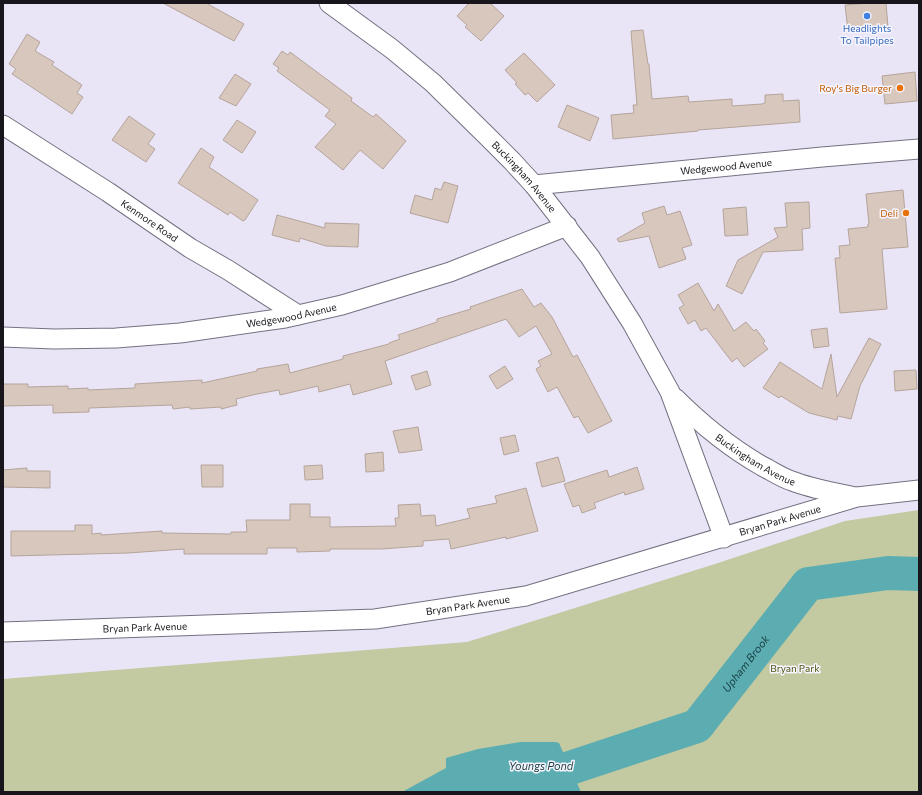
<svg xmlns="http://www.w3.org/2000/svg" width="922" height="795" font-family="Commissioner,sans-serif">
<style>
.green{fill:#c3c9a0}
.water{fill:#5cadb2}
.lines{fill:none;stroke-linecap:round;stroke-linejoin:round}
.river{stroke:#5cadb2;stroke-width:34}
.building{fill:#d8c7bd;stroke:#b5a49b}
.minor-casing{stroke:#747181;stroke-width:21}
.minor{stroke:#fff;stroke-width:19}
.shop-dot{fill:#3f7fe0;stroke:#f6f4fe;stroke-width:1.5}
.food-dot{fill:#e8710a;stroke:#f6f4fe;stroke-width:1.5}
.labels{text-anchor:middle;stroke-width:3;stroke-linejoin:round;paint-order:stroke}
.shop-label{font-size:10px;fill:#366cbe;stroke:#f6f4fe}
.food-label{font-size:10px;fill:#c56008;stroke:#f6f4fe;text-anchor:end}
.street-label{font-size:10px;fill:#18161c;stroke:#f6f4fe}
.park-label{font-size:10px;fill:#4f540f;stroke:#f6f4fe}
.water-label{font-size:11px;font-style:italic;fill:#173e40;stroke:#f6f4fe}
</style>
<rect width="100%" height="100%" fill="#e9e5f7"/>
<path class="green" d="M919,510V792H3V679L467,642L715,564L845,521Z"/>
<path class="water" d="M521,742H555L559,743L581,792H402L446,768V758L478,749Z"/>
<g class="lines">
<path class="river" id="s1" d="M570,768L697,726L808,584L888,573L919,574"/>
</g>
<path class="building" d="M163,3H206L244,24L234,41Z
M469,3H490L504,16L481,41L465,27L467,25L457,16Z
M869,3H886L888,27L848,31L845,5Z
M643,30L648,64H649L652,99L688,96L689,102L732,99V106L762,104L765,103V95L783,94V101L799,100L800,122L698,130V131L613,139L611,115L634,113L633,105H637L631,31Z
M27,34L40,42L35,51L54,62L52,65L82,85L77,93L83,97L72,114L12,74L16,69L9,64Z
M282,51L288,55L290,52L352,98L351,101L373,117L376,114L406,141L383,169L360,150L343,170L315,147L336,124L325,116L330,110L277,71L279,68L273,64Z
M524,53L555,85L537,102L528,93L525,95L515,84L517,83L505,70Z
M915,72L917,101L885,104L882,76Z
M235,74L251,84L236,106L219,98Z
M567,105L599,118L590,141L558,127Z
M129,116L155,134L148,144L155,149L146,162L112,140Z
M237,120L256,132L242,153L223,140Z
M201,148L214,157L209,167L258,200L245,220L243,221L230,212L228,215L178,183Z
M444,182L458,186L448,223L410,213L415,195L432,200L435,188L441,190Z
M903,190L908,247L882,249L887,309L840,313L835,258H840L839,246L850,245L848,229L868,227V224H869L866,194Z
M809,202L810,228L802,229L803,250L763,252L742,294L726,286L738,260L778,237L774,228L787,227L785,203Z
M664,206L667,215L680,211L692,245L682,248L686,259L659,268L649,236L619,242L617,239L645,223L642,213Z
M746,207L748,235L725,236L723,209Z
M277,215L325,228V223L359,224L358,247L326,246L300,238L299,242L272,235Z
M698,283L714,311L718,304L734,331L746,322L754,331L756,329L765,341L763,343L768,349L744,367L737,358L732,362L706,328L701,331L695,320L688,324L679,308L684,305L678,295Z
M522,289L534,307L541,303L552,317L573,357L577,355L612,421L588,433L578,416L574,418L557,387L548,392L536,369L541,366L538,361L552,354L536,326L519,337L506,319L385,361L392,384L353,395L350,384L319,392L318,386L280,395L279,390L257,394L236,399L237,405L221,409V407L190,409V407L173,409L172,405L89,408V412L53,413V405L3,406V384H28V387L68,386V389L88,388V390L135,388V384L202,380V383L257,371V369L288,364L290,373L343,359V356L389,344V343L400,339L398,335L437,322V319L471,309L470,307Z
M827,328L829,346L814,348L811,330Z
M869,338L881,344L860,386L851,419L838,416L837,420L809,413L781,396L779,398L763,388L780,362L822,389L831,354L837,397Z
M505,366L513,379L497,389L489,376Z
M916,370L917,389L895,391L894,371Z
M427,371L431,385L416,390L411,376Z
M418,427L422,450L399,453L393,431Z
M515,435L519,451L504,455L500,438Z
M383,452L384,471L366,472L365,454Z
M558,457L565,481L542,487L536,463Z
M201,465H223V487H202Z
M322,465L323,479L305,480L304,466Z
M637,467L644,489L625,495L624,492L594,503L596,508L582,513L579,505L573,507L564,484L607,470L609,477Z
M27,468V471H50V488L3,487V470Z
M526,488L538,531L506,539V537L451,549L449,539L423,541V546L381,549H330V551L297,552V548H267V554H184V549L128,553L11,556V531H75V525H92V534L101,533V535L162,531V533L231,534V532H247L246,520H290V504H310V517H330V527L396,526L395,518H399L398,505L420,504L421,516L435,515L436,526L470,518L467,509L497,503L495,496Z"/>
<g class="lines">
<g class="minor-casing">
<g id="minor">
<path id="s2" d="M329,3L392,49L433,83L489,138L512,161L534,185L590,257L632,323L670,392L724,538"/>
<path id="s3" d="M3,125L108,192L190,248L228,270L298,315"/>
<path id="s4" d="M534,185L822,157L919,149"/>
<path id="s5" d="M3,337L54,339L116,338L180,333L285,318L342,305L450,272L567,226"/>
<path id="s6" d="M675,398C702,425 729,447 762,466C772,471 782,478 792,481C812,489 834,492 855,497"/>
<path id="s7" d="M3,632L375,619L526,596L857,497L919,490"/>
</g>
</g>
<use href="#minor" class="minor"/>
</g>
<circle class="shop-dot" cx="867" cy="16" r="4"/>
<g class="food-dot">
<circle cx="900" cy="88" r="4"/>
<circle cx="906" cy="213" r="4"/>
</g>
<g class="labels">
<g class="shop-label">
<text x="867" y="32">Headlights<tspan x="867" dy="12">To Tailpipes</tspan></text>
</g>
<g class="food-label">
<text x="892" y="92">Roy's Big Burger</text>
<text x="898" y="217">Deli</text>
</g>
<g class="street-label">
<text dy="4" stroke="none"><textPath href="#s4" startOffset="193">Wedgewood Avenue</textPath></text>
<text dy="4" stroke="none"><textPath href="#s2" startOffset="262">Buckingham Avenue</textPath></text>
<text dy="4" stroke="none"><textPath href="#s3" startOffset="175">Kenmore Road</textPath></text>
<text dy="4" stroke="none"><textPath href="#s5" startOffset="290">Wedgewood Avenue</textPath></text>
<text dy="4" stroke="none"><textPath href="#s6" startOffset="102">Buckingham Avenue</textPath></text>
<text dy="4" stroke="none"><textPath href="#s7" startOffset="790">Bryan Park Avenue</textPath></text>
<text dy="4" stroke="none"><textPath href="#s7" startOffset="466">Bryan Park Avenue</textPath></text>
<text dy="4" stroke="none"><textPath href="#s7" startOffset="142">Bryan Park Avenue</textPath></text>
</g>
<g class="park-label">
<text x="795" y="672">Bryan Park</text>
</g>
<g class="water-label">
<text dy="4" stroke="none"><textPath href="#s1" startOffset="213">Upham Brook</textPath></text>
<text x="541" y="770">Youngs Pond</text>
</g>
</g>
<rect width="922" height="795" fill="none" stroke="#18161c" stroke-width="8"/>
</svg>
